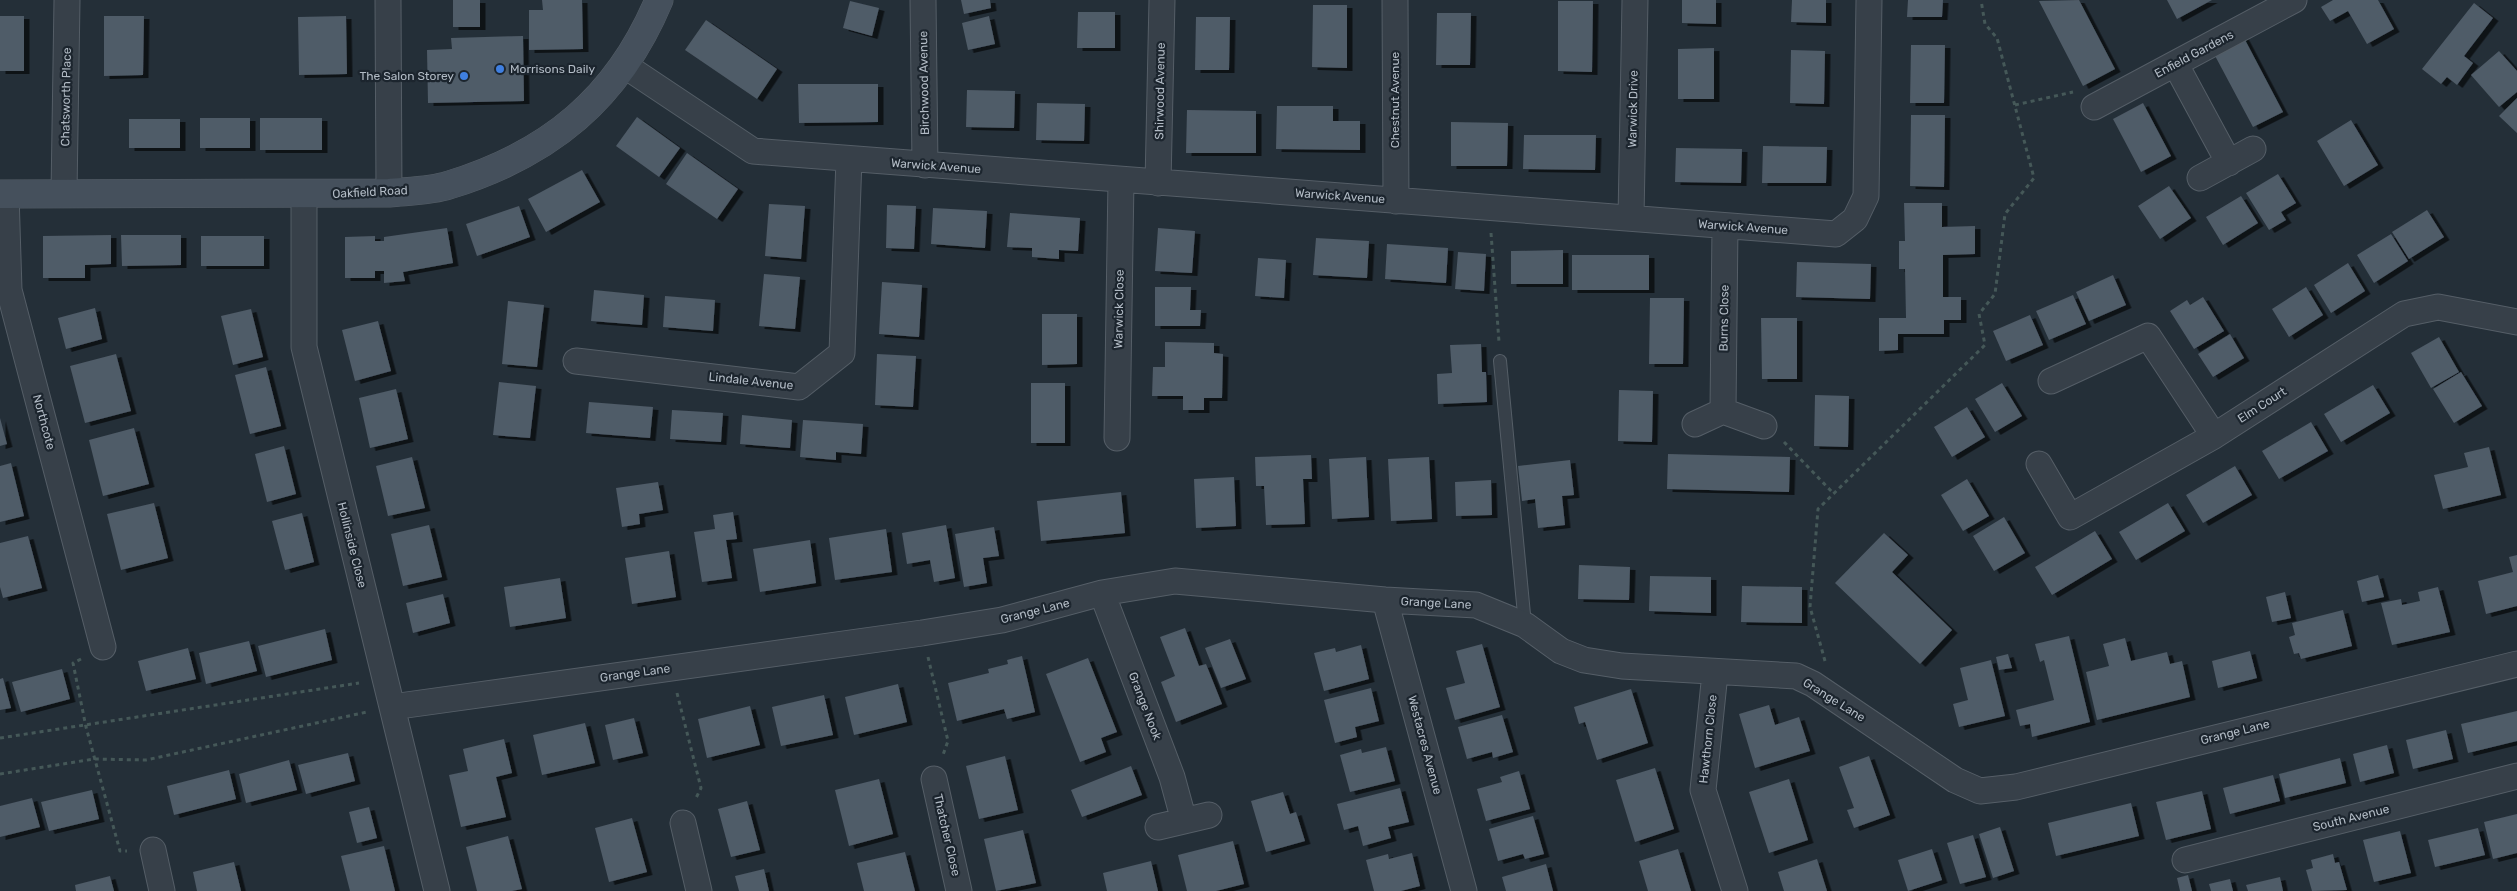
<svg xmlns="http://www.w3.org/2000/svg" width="2517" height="891" font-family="Rubik,sans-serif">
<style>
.building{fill:#4f5b67;filter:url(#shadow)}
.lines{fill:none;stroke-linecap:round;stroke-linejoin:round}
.lane-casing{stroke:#555e67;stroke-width:14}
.street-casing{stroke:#555e67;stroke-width:27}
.secondary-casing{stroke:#555e67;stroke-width:29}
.path{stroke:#455858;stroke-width:3;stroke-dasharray:4 4;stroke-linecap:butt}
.lane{stroke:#374049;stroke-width:12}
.street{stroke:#374049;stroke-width:25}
.secondary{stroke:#45505c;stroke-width:28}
.shop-dot{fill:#3f7fe0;stroke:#1c252e;stroke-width:2}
.labels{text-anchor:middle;stroke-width:4.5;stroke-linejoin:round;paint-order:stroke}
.street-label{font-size:12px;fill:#b2bbc5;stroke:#1c252e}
.poi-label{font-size:12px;fill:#b2bbc5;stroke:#1c252e;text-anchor:start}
</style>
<defs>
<filter id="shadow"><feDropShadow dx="5.5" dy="3" stdDeviation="0" flood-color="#0009"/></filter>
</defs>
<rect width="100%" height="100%" fill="#242f38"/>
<path class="building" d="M453,0H480V27H453Z
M542,0H582L583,49L529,50V10H543Z
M961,0H990L991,8L964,14Z
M1682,0H1716V24L1682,23Z
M1792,0H1826V23L1791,22Z
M1908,0H1943L1942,17H1907Z
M2079,0L2115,69L2083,86L2039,1Z
M2167,0H2212L2177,19Z
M2333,0H2378L2394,29L2367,44L2348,11L2330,21L2321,7Z
M850,1L879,8L872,36L843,28Z
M1558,1H1593L1592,72L1558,71Z
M2474,3L2493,18L2464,56L2473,63L2457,85L2447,77L2441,84L2422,69Z
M1313,5H1347V68L1312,67Z
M1078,12H1115V48H1077Z
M1437,13H1471L1470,65H1436Z
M0,16H24V71H0Z
M104,16H144L143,75L104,76Z
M346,16L347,74L299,75L298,17Z
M989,16L995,44L968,50L962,23Z
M1196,17H1230L1229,70H1195Z
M706,20L777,69L757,99L685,50Z
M523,36L524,101L428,103L427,50L452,49L451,38Z
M2243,36L2283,112L2253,127L2213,52Z
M1911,45H1945L1944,103H1910Z
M1714,48V99H1678V49Z
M1791,50L1825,51L1824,104L1790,103Z
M2499,51L2517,71V92L2499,107L2471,75Z
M798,84H878V122L799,123Z
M967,90L1015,91L1014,128L966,127Z
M2517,98V133L2499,116Z
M1037,103L1085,104L1084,141L1036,140Z
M2143,103L2171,156L2141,172L2113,119Z
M1277,106H1333V121H1360V150L1276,149Z
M1187,110L1256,111V153H1186Z
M1911,115H1945L1944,187L1910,186Z
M637,117L680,148L659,177L616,146Z
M200,118H250V148H200Z
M260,118H322V150H260Z
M129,119H180V148H129Z
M2351,120L2378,165L2344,186L2317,141Z
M1451,122L1508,123L1507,166H1451Z
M1524,135H1596L1595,170L1523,169Z
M1763,146L1827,147L1826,183H1762Z
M1676,148L1742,149L1741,183L1675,182Z
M687,153L738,189L717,219L666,184Z
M582,170L600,202L546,232L528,199Z
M2278,174L2296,203L2281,212L2286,220L2269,230L2246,193Z
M2169,186L2191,218L2160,239L2138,206Z
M2241,196L2258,223L2223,245L2206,217Z
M1904,203H1942V227L1975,226V254L1943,255V297H1961V320H1944V334H1898V350L1879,351V318H1906L1905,269H1899V241H1905Z
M769,204L805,206L801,259L765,256Z
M887,205L916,206L914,249L886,248Z
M519,206L530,237L477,256L466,224Z
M933,208L987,211L985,248L931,244Z
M2427,210L2444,237L2409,259L2392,232Z
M1010,213L1080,218L1078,251L1059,250V259L1032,257V248L1007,247Z
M447,228L453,263L403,272L405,281L384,283V271H375V278H345V237L375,236V241H384V237Z
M1158,228L1195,231L1192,273L1155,271Z
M2391,234L2408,261L2374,283L2357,255Z
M111,235V264L85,265V278H43V236Z
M121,235H181V265L122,266Z
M201,236H264V266H201Z
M1316,238L1369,241L1367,278L1313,275Z
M1387,244L1448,248L1446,283L1385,279Z
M1563,250V284H1511V251Z
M1458,252L1486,254L1484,291L1455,289Z
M1572,255H1649V290H1572Z
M1258,258L1286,260L1284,298L1255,296Z
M1797,262L1871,264L1870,299L1796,297Z
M2348,263L2365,291L2331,313L2314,285Z
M764,274L800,277L795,329L759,326Z
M2113,275L2126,305L2089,321L2076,292Z
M882,282L922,285L919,337L879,334Z
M1155,287H1191L1190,310H1201L1200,326H1155Z
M2306,287L2323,315L2289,337L2272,309Z
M594,290L644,295L642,325L591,321Z
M2073,295L2086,324L2049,340L2036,311Z
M665,296L715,300L713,331L663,327Z
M2203,297L2224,331L2194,349L2170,311L2187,300L2190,305Z
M1650,298H1684L1683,364H1649Z
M508,301L544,305L537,367L502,364Z
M95,308L102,339L66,349L58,318Z
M251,309L263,357L233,365L221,316Z
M1042,314H1077V364L1042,365Z
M2030,315L2043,345L2006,361L1993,331Z
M1761,318H1797V379H1762Z
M378,321L391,371L355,381L342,330Z
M2230,334L2244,358L2213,377L2198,354Z
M2439,337L2459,372L2431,388L2411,353Z
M1165,342L1214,343V353L1223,354L1222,398H1204V410H1183V396H1152L1153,367H1165Z
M1481,344L1482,372H1486L1487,402L1438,404L1437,374L1452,373L1450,345Z
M116,354L131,411L85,423L70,366Z
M877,354L916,356L913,407L875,405Z
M266,367L281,426L250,434L235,375Z
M2461,372L2482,406L2454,423L2433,389Z
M499,382L536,386L530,438L493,435Z
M1031,383H1065V443H1031Z
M2002,383L2022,416L1995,432L1975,399Z
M2373,385L2390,413L2341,442L2324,414Z
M396,389L408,439L370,448L359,398Z
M1619,390L1653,391L1652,442L1618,441Z
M1815,395L1849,396L1848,447L1814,446Z
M589,402L653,407L650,438L586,433Z
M1967,407L1985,437L1952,457L1934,427Z
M672,410L723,413L721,442L670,439Z
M742,415L792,420L790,448L740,444Z
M0,418L7,444L0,446Z
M803,420L863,424L861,454L836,452V460L800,457Z
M2311,422L2328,451L2279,479L2262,451Z
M134,428L149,484L103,496L89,440Z
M284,446L296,494L267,502L255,454Z
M2489,447L2501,495L2443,509L2434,475L2468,467L2464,453Z
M1668,454L1790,457L1789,492L1667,489Z
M1311,455L1312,479H1303L1305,524L1266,525L1264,486H1256L1255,457Z
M412,457L425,508L388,516L376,466Z
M1366,457L1369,517L1332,519L1329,459Z
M1429,457L1432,519L1391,521L1388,459Z
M1570,460L1574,495L1562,496L1565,525L1538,528L1535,499L1522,501L1518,466Z
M11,463L24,516L0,522V466Z
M2235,466L2252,495L2203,523L2186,495Z
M1234,477L1236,526L1196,528L1194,479Z
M1967,479L1989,516L1963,531L1941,495Z
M1491,480L1492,515L1456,516L1455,482Z
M658,482L663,510L639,514L640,524L622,527L616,488Z
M1121,492L1125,533L1041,541L1037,501Z
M154,503L168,558L121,570L107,514Z
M2168,503L2185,531L2136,560L2119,532Z
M733,512L737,539L726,540L732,578L702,582L694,532L715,529L713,515Z
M302,513L314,562L285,570L272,521Z
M2004,517L2025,553L1994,571L1973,536Z
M429,525L442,577L403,586L391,534Z
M946,525L955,578L934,582L930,560L907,564L902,533Z
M994,527L999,556L983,558L987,583L964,587L955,534Z
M886,529L892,572L835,580L829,538Z
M2095,531L2112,559L2052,595L2035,567Z
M1884,533L1908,555L1892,572L1952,630L1920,664L1835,583Z
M28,536L42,588L3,598L0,587V543Z
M810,540L816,583L760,592L753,549Z
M669,551L676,597L632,604L625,558Z
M2517,555V606L2486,614L2478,581L2513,572L2509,557Z
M1579,565L1630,567L1629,600L1578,599Z
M2378,575L2384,597L2362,602L2357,581Z
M1650,576L1711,577V613L1649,611Z
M560,578L566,618L510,627L504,587Z
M1742,586L1802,587V623L1741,622Z
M2438,587L2450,632L2392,645L2381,603L2401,599L2402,605L2420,601L2418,592Z
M2285,592L2291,618L2272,622L2266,597Z
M443,594L450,623L413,633L406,603Z
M2343,610L2352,646L2301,659L2299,653L2294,654L2289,637L2295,635L2292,623Z
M1185,628L1199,666L1206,664L1222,704L1176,722L1161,682L1175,676L1160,637Z
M325,629L332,660L266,677L258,646Z
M2069,636L2090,722L2032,737L2030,724L2020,726L2016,710L2054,700L2044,660L2040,662L2035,644Z
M2125,638L2131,661L2167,652L2170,664L2182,661L2190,697L2097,720L2086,672L2109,666L2103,644Z
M1230,639L1246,679L1221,688L1205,648Z
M249,641L257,671L206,684L199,653Z
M1482,644L1500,707L1455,720L1446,688L1465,683L1456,651Z
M1361,645L1369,679L1324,691L1314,653L1335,648L1336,652Z
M188,648L196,679L146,691L138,661Z
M2250,651L2257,678L2218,688L2212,661Z
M2008,654L2012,668L1999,670L1996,657Z
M1022,656L1035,712L1007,719L1004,709L957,721L948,683L989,673L988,669L1008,664L1007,660Z
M1088,658L1117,732L1101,738L1106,752L1080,762L1046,674Z
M1991,660L2005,716L1959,727L1953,704L1968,700L1960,668Z
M62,669L70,699L21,712L12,682Z
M3,678L11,708L0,710V679Z
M898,684L907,722L854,735L845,697Z
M1371,688L1379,721L1355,727L1357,737L1335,743L1324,700Z
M1631,689L1648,743L1597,760L1585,722L1579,724L1574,707Z
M824,695L833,735L781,746L772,707Z
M1769,705L1775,725L1799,717L1810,751L1755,768L1739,714Z
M750,706L760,745L707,758L698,719Z
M2517,711V741L2468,753L2461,724Z
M1502,715L1513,752L1493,758L1492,752L1467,759L1458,727Z
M634,718L643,753L613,760L605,725Z
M585,723L595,763L542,775L533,735Z
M2446,730L2453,759L2413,769L2406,740Z
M504,739L512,773L496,777L506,817L461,827L449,775L468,771L463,749Z
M2387,745L2394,773L2360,782L2353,754Z
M1386,747L1395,781L1350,792L1340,755L1361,749L1362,753Z
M348,753L355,781L306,794L298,765Z
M1005,756L1018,810L979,819L966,766Z
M1869,756L1890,815L1854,828L1847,810L1854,808L1839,767Z
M2340,758L2346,783L2285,798L2279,774Z
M289,760L297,790L246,803L239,774Z
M1131,766L1142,795L1082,817L1071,790Z
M1655,768L1674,829L1635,842L1616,780Z
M229,770L236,799L174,815L167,786Z
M1519,771L1530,809L1486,821L1477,789L1502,782L1500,777Z
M2273,775L2280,801L2230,814L2223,788Z
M879,779L893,834L849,846L835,790Z
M1789,779L1808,840L1769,853L1749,792Z
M1400,788L1409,822L1388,827L1391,838L1363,846L1358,826L1344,830L1337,804Z
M92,790L99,819L49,831L41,802Z
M2202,791L2211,829L2166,840L2156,802Z
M1283,792L1290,814L1296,812L1305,841L1266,852L1251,801Z
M32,798L40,827L0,837V806Z
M747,801L760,850L731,857L718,809Z
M2131,803L2139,836L2056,856L2048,823Z
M369,807L377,838L357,843L349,812Z
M2517,814V853L2493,859L2484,822Z
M1533,816L1544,854L1525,859L1523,854L1498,861L1489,829Z
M632,818L647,872L609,882L595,828Z
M2000,827L2014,871L1993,878L1979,834Z
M2478,828L2485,855L2435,867L2428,840Z
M1023,830L1036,883L996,891L984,839Z
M2400,831L2411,873L2374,882L2363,840Z
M1973,835L1986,877L1960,884L1947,843Z
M508,836L522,889L512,891H477L466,847Z
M1233,841L1244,884L1216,891H1187L1178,855Z
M384,846L395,891H350L341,856Z
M1678,849L1691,891H1648L1639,861Z
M1932,849L1942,880L1908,891L1898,860Z
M905,852L915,891H864L857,863Z
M1412,853L1420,886L1401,891H1374L1366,860L1388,854L1389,859Z
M2333,854L2335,863L2339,862L2347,890L2312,891L2306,870L2313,868L2311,860Z
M1817,859L1827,891H1784L1778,872Z
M1151,861L1158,891H1107L1103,873Z
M234,862L241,891H197L193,872Z
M1546,864L1553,891H1506L1502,877Z
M764,869L769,891H739L735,876Z
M2188,875L2192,891H2180L2177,878Z
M110,876L114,891H76L75,885Z
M2280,877L2283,891H2248L2246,885Z
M2230,879L2233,891H2211L2209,884Z"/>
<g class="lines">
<g class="lane-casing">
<path id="lane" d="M1500,361L1525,625"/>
</g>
<g class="street-casing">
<path id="street" d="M388,0L389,193
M923,0L925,165
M1395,0L1396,201
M624,65L753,151L1836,234L1855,219L1866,196L1869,0
M2176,65L2229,163
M2094,107L2294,0
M2200,178L2253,149
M1158,183L1162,0
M64,193L67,0
M6,194L9,290L103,647
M304,194V347L437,891
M1631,218L1635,0
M576,361L799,387L842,353L849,159
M2051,381L2148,336L2214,436
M1723,411L1725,226
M1695,424L1723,411L1764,426
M1117,438L1121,180
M2039,464L2070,517L2214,436L2404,314L2438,307L2517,322
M1102,593L1172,777L1184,821
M1385,600L1464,891
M1715,673L1703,790L1735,891
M392,707L922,633L1002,620L1102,593L1175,581L1385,600L1476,605L1525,625L1561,651L1584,660L1622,666L1796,676L1813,684L1955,780L1980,791L2016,787L2517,664
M934,779L959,891
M683,823L699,891
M1158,827L1209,815
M153,850L162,891
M2185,860L2517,776"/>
</g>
<g class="secondary-casing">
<path id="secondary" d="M0,194L389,193C408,191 431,191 449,185C550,154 618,98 659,0"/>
</g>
<path class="path" d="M2015,105L2073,92
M1491,233L1499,342
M1784,442L1834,494
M928,657L948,741L943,755
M81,659L73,663L86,727L120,851H127
M1825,661L1810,607L1818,509L1985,345L1979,314L1995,294L2005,214L2034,178L1997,38L1985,24L1981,0
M677,693L701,788L695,800
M0,738L359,683
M0,774L94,759L146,760L367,712"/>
<use href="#lane" class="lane"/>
<use href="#street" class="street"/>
<use href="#secondary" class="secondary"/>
</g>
<g class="shop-dot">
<circle cx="500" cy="69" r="5"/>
<circle cx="464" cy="76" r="5"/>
</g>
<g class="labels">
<g class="street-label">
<text transform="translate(2194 54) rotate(-28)" y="4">Enfield Gardens</text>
<text transform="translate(924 83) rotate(-91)" y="4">Birchwood Avenue</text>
<text transform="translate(1160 91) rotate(-89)" y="4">Shirwood Avenue</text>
<text transform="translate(66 97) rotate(-89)" y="4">Chatsworth Place</text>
<text transform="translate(1395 100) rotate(-90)" y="4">Chestnut Avenue</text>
<text transform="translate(1633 109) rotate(-89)" y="4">Warwick Drive</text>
<text transform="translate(936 166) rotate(4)" y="4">Warwick Avenue</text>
<text transform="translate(370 192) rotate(-3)" y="4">Oakfield Road</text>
<text transform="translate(1340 196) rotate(4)" y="4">Warwick Avenue</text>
<text transform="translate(1743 227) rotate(4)" y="4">Warwick Avenue</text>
<text transform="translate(1119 309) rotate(-89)" y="4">Warwick Close</text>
<text transform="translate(1724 318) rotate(-89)" y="4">Burns Close</text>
<text transform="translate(751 381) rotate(6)" y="4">Lindale Avenue</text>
<text transform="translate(2262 405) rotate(-33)" y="4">Elm Court</text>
<text transform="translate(44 422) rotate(75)" y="4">Northcote</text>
<text transform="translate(352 545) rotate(76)" y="4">Hollinside Close</text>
<text transform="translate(1436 603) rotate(3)" y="4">Grange Lane</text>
<text transform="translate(1035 611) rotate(-14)" y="4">Grange Lane</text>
<text transform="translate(635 673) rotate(-8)" y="4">Grange Lane</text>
<text transform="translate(1834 700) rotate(32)" y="4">Grange Lane</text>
<text transform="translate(1145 706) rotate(69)" y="4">Grange Nook</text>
<text transform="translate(2235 732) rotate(-14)" y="4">Grange Lane</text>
<text transform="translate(1708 739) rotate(-84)" y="4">Hawthorn Close</text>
<text transform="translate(1425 745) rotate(75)" y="4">Westacres Avenue</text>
<text transform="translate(2351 818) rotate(-14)" y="4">South Avenue</text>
<text transform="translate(947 835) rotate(77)" y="4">Thatcher Close</text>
</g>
<g class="poi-label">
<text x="510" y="73">Morrisons Daily</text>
<text x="454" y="80" text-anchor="end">The Salon Storey</text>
</g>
</g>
</svg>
